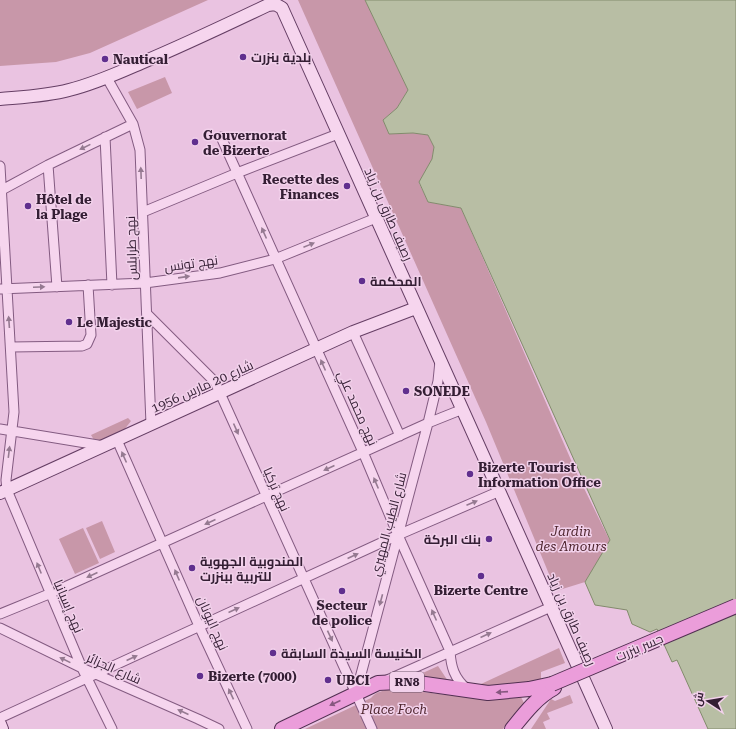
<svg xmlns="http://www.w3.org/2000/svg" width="736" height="729" font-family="'Roboto Serif',Cairo,serif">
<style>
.green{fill:#c897a9}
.water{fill:#b8bea4;stroke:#828b6c}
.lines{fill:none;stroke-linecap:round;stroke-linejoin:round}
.street-casing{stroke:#835b81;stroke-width:11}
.secondary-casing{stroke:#653e64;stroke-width:14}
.primary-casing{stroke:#512f51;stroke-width:16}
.street{stroke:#f6d5ee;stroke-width:9}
.secondary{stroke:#f6d5ee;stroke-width:12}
.primary{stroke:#eb9dda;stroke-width:14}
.primary-bridge-casing{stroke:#512f51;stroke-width:16;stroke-linecap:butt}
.primary-bridge{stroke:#eb9dda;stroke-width:14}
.oneway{fill:#957a91}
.oneway2{fill:#86577f}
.poi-dot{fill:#602f8e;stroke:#f2d1eb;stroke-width:1.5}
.labels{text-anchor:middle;stroke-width:3;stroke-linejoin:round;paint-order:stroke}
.shield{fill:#f2d1eb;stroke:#6d546b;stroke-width:1}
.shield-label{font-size:12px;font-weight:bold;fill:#341e34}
.poi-label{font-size:13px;font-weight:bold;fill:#341e34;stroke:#f2d1eb;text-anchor:start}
.street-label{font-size:13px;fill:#341e34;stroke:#f2d1eb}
.park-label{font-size:13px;font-style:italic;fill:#4f262f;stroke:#f2d1eb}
</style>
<rect width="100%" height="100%" fill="#eac3e1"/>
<path class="green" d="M0,0H208L90,53L56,62L0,66Z
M298,0H365L408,90L397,108L383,120L389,134L413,133L428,135L434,147L432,159L419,183L428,202L461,208L578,476L610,541L585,582L556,591L486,422Z
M165,77L172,93L137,109L128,92Z
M128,418L131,421L124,430L99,441L94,440L91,435Z
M102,521L115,552L100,559L86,528Z
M83,528L99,563L75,574L59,539Z
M559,648L565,663L541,672V679L515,685L483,688L481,684Z
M438,666L448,681L414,677Z
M389,687L412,691L413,689L422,690L423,692L489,700L521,697L524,703L503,729H305L371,698C377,690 383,693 389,687Z
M570,695L573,703L547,713L550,719L543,722L546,729H531L551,699L555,701Z"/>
<path class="water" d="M365,0H736V729H708L677,660L672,662L657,629L650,632L632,624L627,610L595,605L585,582L610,540L461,208L428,202L419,182L432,159L434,147L428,135L413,133L389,134L383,120L397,108L408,90Z"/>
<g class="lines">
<g class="street-casing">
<path id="street" d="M107,78L133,124L140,150L151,424
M105,137L112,285
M221,137L363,452L398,535L450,651C451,667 454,678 467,689
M48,165L57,287
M0,166L14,412L6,480L7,490L82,668L112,729
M0,191L48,165L133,124
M143,212L237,173L338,134
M0,289L145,283L220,273L275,259L376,218
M147,314L215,382L372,729
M353,332L400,436
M11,347L82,346L87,344L91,335L88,285
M0,429L104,446
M117,440L199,626L247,729
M0,614L49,594L428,423L463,409
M0,628L82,668L198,719L219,729
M387,680L551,607
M356,693L428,423L438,381L440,361
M0,718L398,535L500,491"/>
</g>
<g class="secondary-casing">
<path id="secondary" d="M0,99C23,97 47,96 69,90C94,84 118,73 141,63C184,45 226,25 268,5L275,4L282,8L606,729
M0,493L353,332L416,308
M0,724L2,729"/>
</g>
<g class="primary-casing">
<path id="primary" d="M282,729L378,683L398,682L418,683L488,693L529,689L552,684
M512,729C524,714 537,697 554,688"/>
</g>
<use href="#street" class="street"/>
<use href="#secondary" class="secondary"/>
<use href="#primary" class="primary"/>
<g class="primary-bridge-casing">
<path id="primary-bridge" d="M552,684L736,606"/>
</g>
<use href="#primary-bridge" class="primary-bridge"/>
</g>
<defs><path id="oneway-solid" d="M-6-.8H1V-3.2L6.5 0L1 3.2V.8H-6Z"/></defs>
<g class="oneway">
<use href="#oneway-solid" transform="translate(85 147) rotate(154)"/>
<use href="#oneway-solid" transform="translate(141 173) rotate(-92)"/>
<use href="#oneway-solid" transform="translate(264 233) rotate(-114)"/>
<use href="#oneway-solid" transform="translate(309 245) rotate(-22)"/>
<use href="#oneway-solid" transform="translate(184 277) rotate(-8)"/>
<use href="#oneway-solid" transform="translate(39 287) rotate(-2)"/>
<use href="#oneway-solid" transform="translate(9 322) rotate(-94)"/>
<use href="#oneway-solid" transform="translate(323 365) rotate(-114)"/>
<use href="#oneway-solid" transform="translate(236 429) rotate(66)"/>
<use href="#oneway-solid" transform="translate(9 452) rotate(-83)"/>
<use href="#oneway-solid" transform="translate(124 457) rotate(-114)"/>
<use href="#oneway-solid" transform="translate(329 468) rotate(156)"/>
<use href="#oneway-solid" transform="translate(376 483) rotate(-113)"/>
<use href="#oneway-solid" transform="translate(472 503) rotate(-23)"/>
<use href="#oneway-solid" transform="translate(210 522) rotate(156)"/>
<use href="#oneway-solid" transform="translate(353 556) rotate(-25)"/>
<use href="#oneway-solid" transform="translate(39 568) rotate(-112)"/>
<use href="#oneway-solid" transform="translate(92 575) rotate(156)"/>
<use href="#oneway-solid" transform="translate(177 575) rotate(-113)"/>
<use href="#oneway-solid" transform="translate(381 600) rotate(105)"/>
<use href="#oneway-solid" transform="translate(234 610) rotate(-24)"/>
<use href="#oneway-solid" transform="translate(434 615) rotate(-114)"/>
<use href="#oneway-solid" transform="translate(486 635) rotate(-24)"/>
<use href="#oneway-solid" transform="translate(330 636) rotate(65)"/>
<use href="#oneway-solid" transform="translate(132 658) rotate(-25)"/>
<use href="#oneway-solid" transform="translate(65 660) rotate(-154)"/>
<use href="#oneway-solid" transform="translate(231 694) rotate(-115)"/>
<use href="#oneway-solid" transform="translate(183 712) rotate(-156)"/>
</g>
<g class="oneway2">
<use href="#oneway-solid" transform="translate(502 692) rotate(176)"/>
<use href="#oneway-solid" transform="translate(335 703) rotate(155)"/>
</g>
<g class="poi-dot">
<circle cx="243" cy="57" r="4"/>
<circle cx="105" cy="59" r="4"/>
<circle cx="195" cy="142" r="4"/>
<circle cx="347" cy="186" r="4"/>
<circle cx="28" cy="206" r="4"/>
<circle cx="362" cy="281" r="4"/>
<circle cx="69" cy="322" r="4"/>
<circle cx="406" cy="391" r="4"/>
<circle cx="470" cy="474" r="4"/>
<circle cx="489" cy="539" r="4"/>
<circle cx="192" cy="568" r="4"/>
<circle cx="481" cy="576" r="4"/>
<circle cx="342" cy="591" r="4"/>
<circle cx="273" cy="653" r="4"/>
<circle cx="200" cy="676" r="4"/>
<circle cx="328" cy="680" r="4"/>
</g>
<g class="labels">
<rect class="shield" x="390" y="672" width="34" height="20" rx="3"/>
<g class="shield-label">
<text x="407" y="686">RN8</text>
</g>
<g class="poi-label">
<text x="251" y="62">بلدية بنزرت</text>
<text x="113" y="64">Nautical</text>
<text x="203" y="140">Gouvernorat<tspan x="203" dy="15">de Bizerte</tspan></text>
<text x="339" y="184" text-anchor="end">Recette des<tspan x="339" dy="15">Finances</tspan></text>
<text x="36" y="204">Hôtel de<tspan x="36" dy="15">la Plage</tspan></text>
<text x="370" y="286">المحكمة</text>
<text x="77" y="327">Le Majestic</text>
<text x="414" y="396">SONEDE</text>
<text x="478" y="472">Bizerte Tourist<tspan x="478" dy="15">Information Office</tspan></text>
<text x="481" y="544" text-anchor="end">بنك البركة</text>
<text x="200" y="566">المندوبية الجهوية<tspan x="200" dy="15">للتربية ببنزرت</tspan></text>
<text x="481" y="595" text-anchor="middle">Bizerte Centre</text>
<text x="342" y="610" text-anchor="middle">Secteur<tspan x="342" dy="15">de police</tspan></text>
<text x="281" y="658">الكنيسة السيدة السابقة</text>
<text x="208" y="681">Bizerte (7000)</text>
<text x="336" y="685">UBCI</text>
</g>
<g class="street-label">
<text transform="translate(389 214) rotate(66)" y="5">رصيف طارق بن زياد</text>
<text transform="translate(131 248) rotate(-92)" y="5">نهج طرابلس</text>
<text transform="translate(191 263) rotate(-8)" y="5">نهج تونس</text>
<text transform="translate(202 386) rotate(-24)" y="5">شارع 20 مارس 1956</text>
<text transform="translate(358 408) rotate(66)" y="5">نهج محمد علي</text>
<text transform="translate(277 489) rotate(66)" y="5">نهج تركيا</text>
<text transform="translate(388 524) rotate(-75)" y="5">شارع الطيب المهيري</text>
<text transform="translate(69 606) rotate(67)" y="5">نهج إسبانيا</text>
<text transform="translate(572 619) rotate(66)" y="5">رصيف طارق بن زياد</text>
<text transform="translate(213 623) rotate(66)" y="5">نهج اليونان</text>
<text transform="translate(639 647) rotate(-23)" y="5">جسر بنزرت</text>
<text transform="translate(114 668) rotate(24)" y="5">شارع الجزائر</text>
</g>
<g class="park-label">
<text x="571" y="536">Jardin<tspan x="571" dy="15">des Amours</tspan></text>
<text x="394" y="714">Place Foch</text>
</g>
</g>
<g transform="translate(708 701) rotate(282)" stroke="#f2d1eb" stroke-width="3" paint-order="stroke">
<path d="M0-3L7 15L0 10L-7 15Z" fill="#341e34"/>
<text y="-6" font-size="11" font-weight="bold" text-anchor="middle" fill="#341e34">ش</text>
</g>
</svg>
